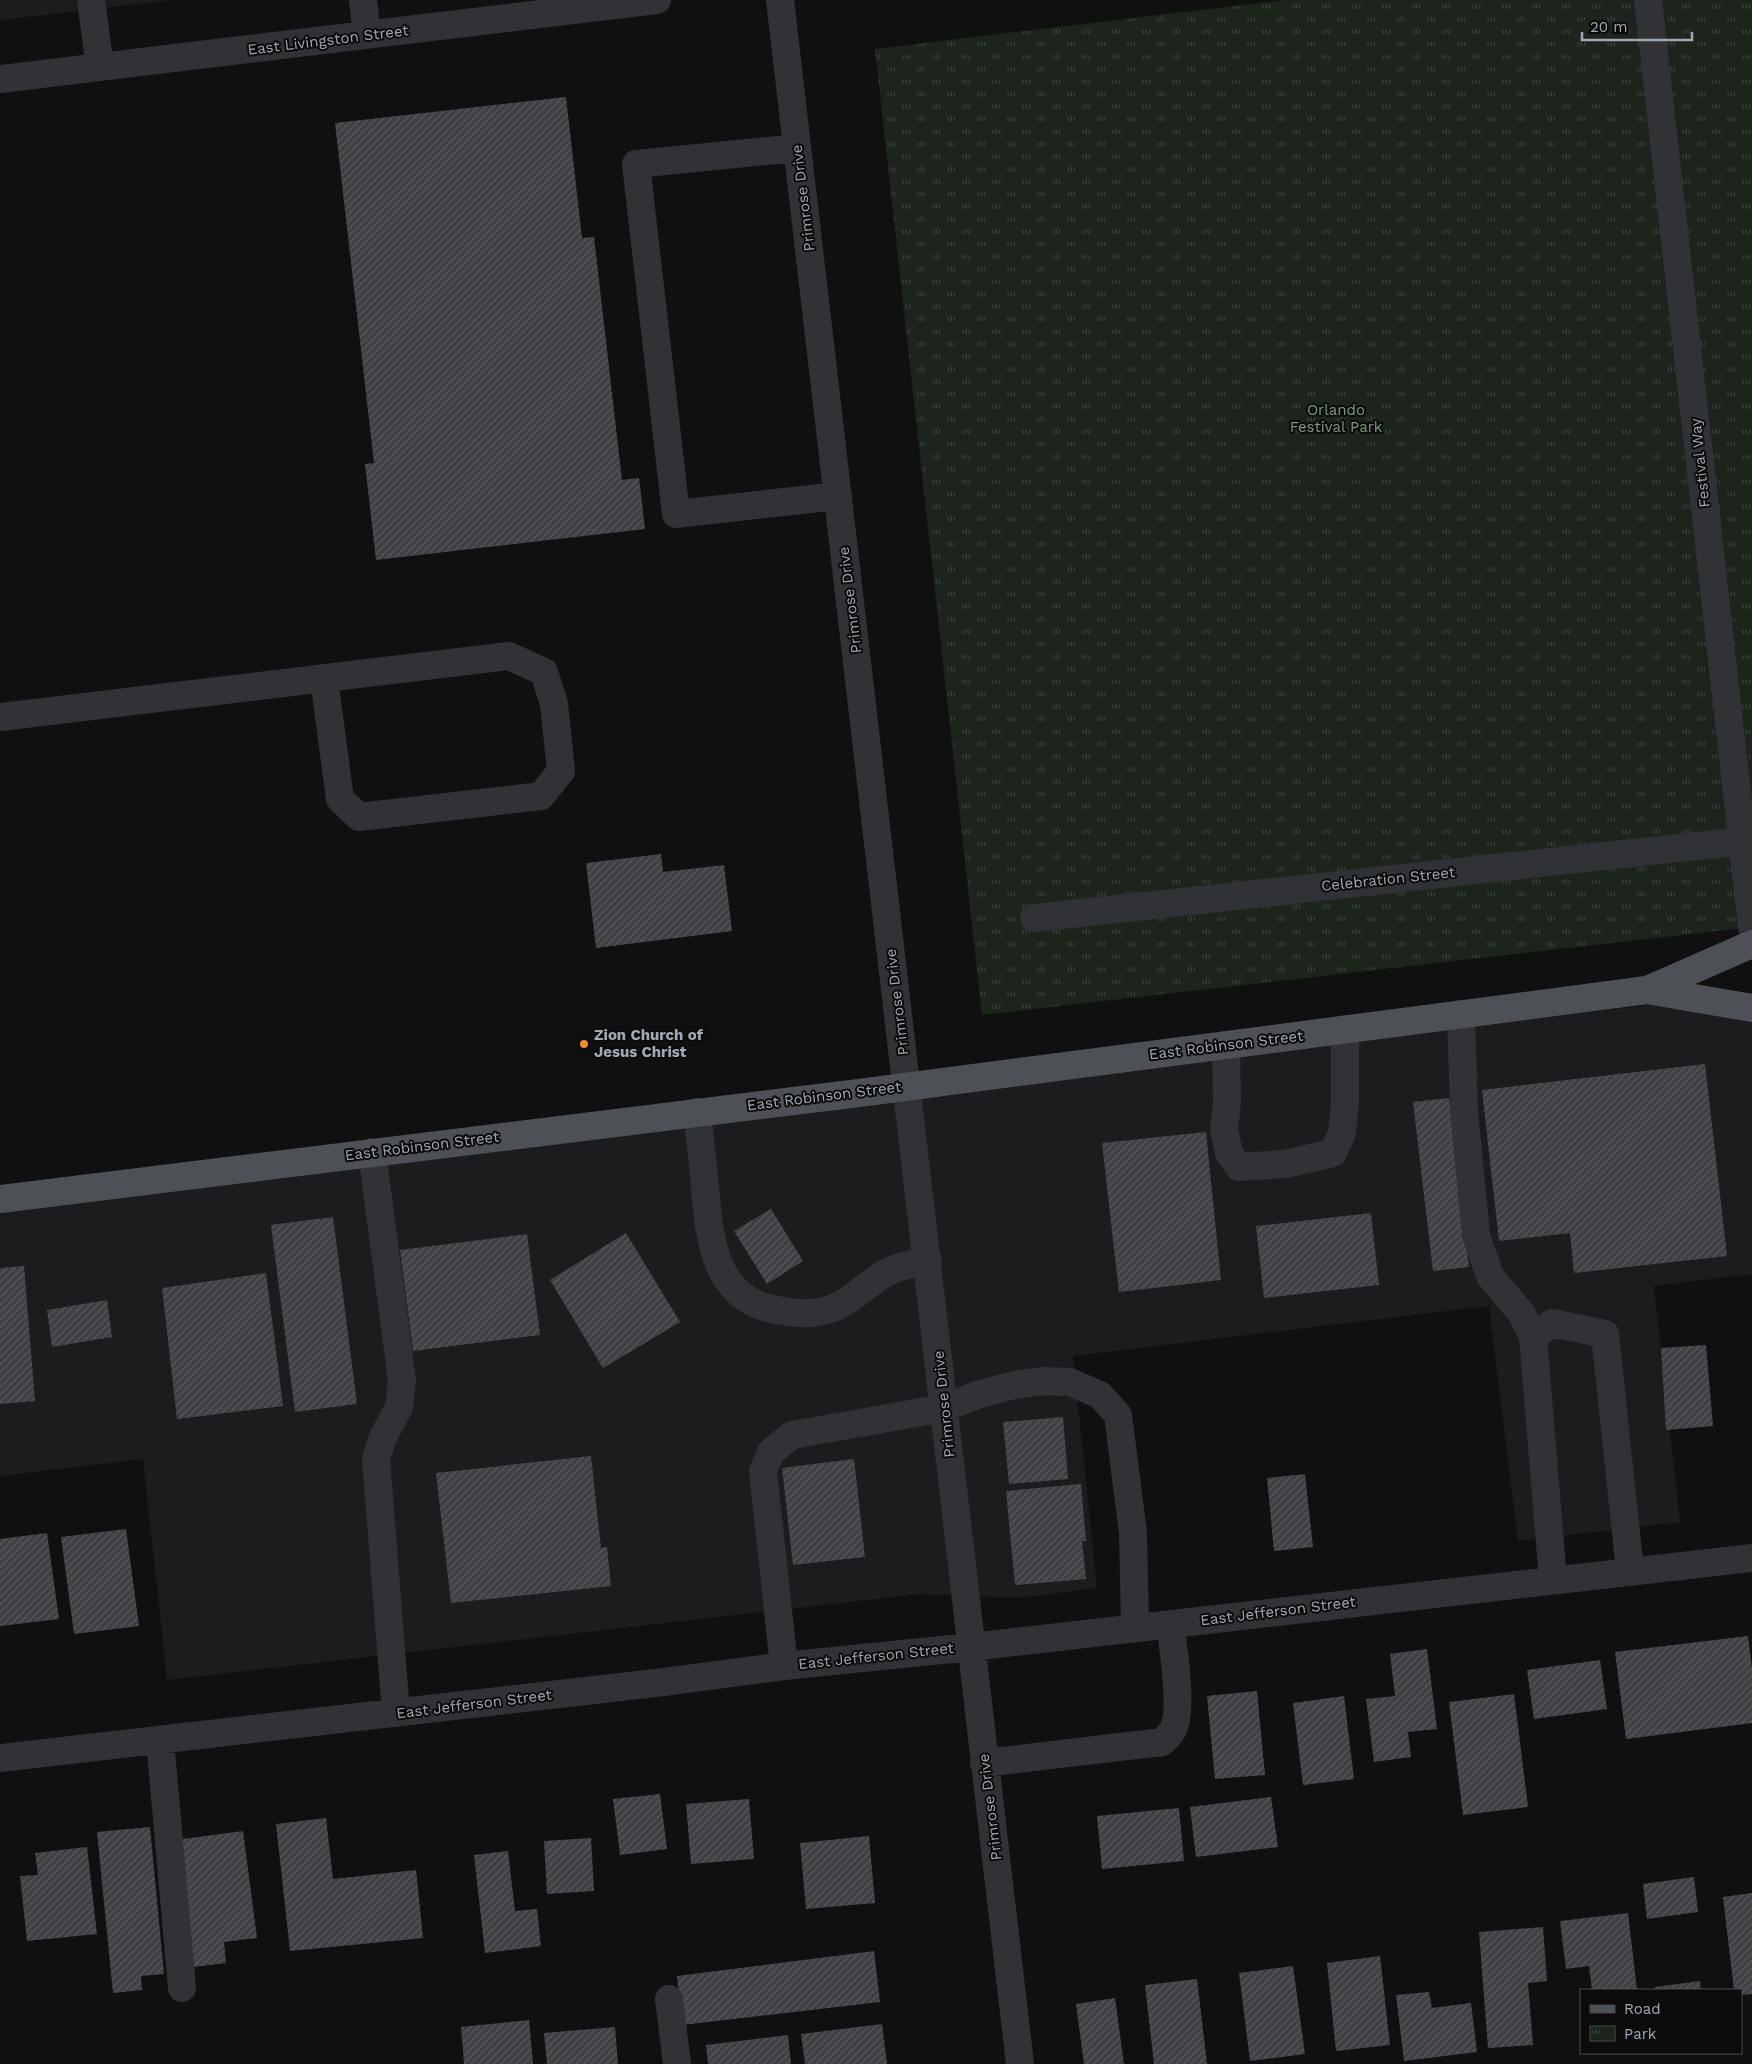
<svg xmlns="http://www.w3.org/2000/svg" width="1752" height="2064" font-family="'Work Sans',sans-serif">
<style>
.built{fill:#1c1c1e}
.park{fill:url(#park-tufts)}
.building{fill:url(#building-hatch)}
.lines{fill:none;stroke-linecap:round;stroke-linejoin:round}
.minor{stroke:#313236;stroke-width:28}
.major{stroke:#4d5055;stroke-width:28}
.poi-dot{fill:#f18e28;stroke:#0b0b0c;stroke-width:2}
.labels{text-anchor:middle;stroke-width:4;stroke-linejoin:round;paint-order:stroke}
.street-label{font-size:15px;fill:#a1a9b2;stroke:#0b0b0c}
.park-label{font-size:15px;fill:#7b9d77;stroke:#0b0b0c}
.poi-label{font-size:15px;font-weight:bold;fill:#a1a9b2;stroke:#0b0b0c;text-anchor:start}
</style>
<defs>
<pattern id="park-tufts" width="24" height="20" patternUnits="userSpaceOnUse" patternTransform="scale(1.25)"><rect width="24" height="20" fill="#1c241c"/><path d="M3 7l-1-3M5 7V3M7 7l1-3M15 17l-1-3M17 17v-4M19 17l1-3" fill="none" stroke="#3a413b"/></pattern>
<pattern id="building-hatch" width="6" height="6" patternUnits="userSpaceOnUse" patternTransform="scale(1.25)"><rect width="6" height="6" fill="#3f4044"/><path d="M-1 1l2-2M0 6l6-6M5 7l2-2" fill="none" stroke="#58595d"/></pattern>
</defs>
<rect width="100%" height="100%" fill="#101011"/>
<path class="built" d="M0,0H172L0,20Z
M1752,993V1274L1654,1286L1680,1522L1518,1541L1489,1306L1073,1356L1097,1588L1019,1598L919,1594L167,1680L143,1459L0,1476V1199Z"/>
<path class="park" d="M1284,0H1752V927L982,1015L875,49Z"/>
<path class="building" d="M566,97L582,238L594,237L622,480L639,478L645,529L376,560L365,464L374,463L335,123Z
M661,854L663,872L724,865L732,931L596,948L586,863Z
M1705,1064L1727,1256L1574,1273L1570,1233L1499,1241L1482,1090Z
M1449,1098L1469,1267L1433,1271L1413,1102Z
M1206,1132L1221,1280L1119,1292L1102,1143Z
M771,1209L803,1261L767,1284L734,1231Z
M1371,1213L1379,1285L1264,1298L1256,1226Z
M333,1217L357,1404L295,1412L271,1225Z
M626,1233L680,1322L603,1368L550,1280Z
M527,1234L540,1335L413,1351L400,1250Z
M24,1266L35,1401L0,1404V1268Z
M266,1273L283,1406L177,1419L162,1288Z
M107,1300L112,1337L52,1347L47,1310Z
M1706,1345L1713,1426L1666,1430L1661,1348Z
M1063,1417L1068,1479L1009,1484L1003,1422Z
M591,1456L601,1548L607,1547L611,1586L451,1603L436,1473Z
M854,1459L865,1557L793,1565L782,1468Z
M1305,1474L1313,1547L1274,1551L1267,1478Z
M1081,1484L1086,1541H1082L1086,1579L1015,1585L1006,1491Z
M126,1529L139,1626L74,1634L61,1537Z
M47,1533L59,1619L0,1626V1539Z
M1748,1636L1752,1669V1723L1626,1739L1615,1652Z
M1427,1649L1437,1729L1408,1732L1411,1757L1374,1762L1366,1699L1395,1696L1390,1654Z
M1600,1660L1607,1709L1534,1719L1527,1670Z
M1257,1691L1265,1775L1215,1779L1207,1696Z
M1514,1694L1528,1807L1463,1815L1449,1702Z
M1344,1696L1354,1779L1303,1785L1293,1703Z
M660,1794L667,1849L620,1855L613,1799Z
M1271,1797L1278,1847L1196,1857L1190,1807Z
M749,1799L754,1859L691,1864L686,1804Z
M1179,1808L1184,1861L1102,1869L1097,1816Z
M326,1818L333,1879L416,1870L423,1938L290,1951L276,1824Z
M150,1827L164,1974L141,1976L142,1990L113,1993L97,1832Z
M243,1831L257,1938L224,1942L226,1963L194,1967L176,1840Z
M869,1836L875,1903L806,1909L800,1843Z
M591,1838L594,1891L547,1894L544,1841Z
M87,1847L97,1934L27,1941L20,1876L38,1875L35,1853Z
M508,1851L515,1911L537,1909L541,1946L485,1953L474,1855Z
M1694,1877L1698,1912L1647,1919L1643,1884Z
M1752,1893V1994L1741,1995V1990H1734L1723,1897Z
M1628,1913L1637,1990H1592L1589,1966L1566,1969L1560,1921Z
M1543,1927L1547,1981L1528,1983L1533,2045L1488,2048L1479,1932Z
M874,1951L880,2002L682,2025L677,1976Z
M1380,1956L1390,2045L1336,2051L1327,1963Z
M1293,1966L1305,2054L1250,2061L1239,1973Z
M1197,1979L1207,2064H1154L1145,1985Z
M1700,1981L1701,1990H1655V1987Z
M1429,1992L1432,2008L1471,2003L1477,2052L1404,2061L1396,1995Z
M1115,1998L1124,2064H1084L1076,2004Z
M529,2020L533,2064H464L461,2027Z
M882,2024L887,2064H805L801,2034Z
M615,2027L618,2064H547L544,2033Z
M788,2035L791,2064H708L706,2045Z"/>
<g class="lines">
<path class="minor" d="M91,0L100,67
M363,0L367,35
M780,0L1020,2064
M1648,0L1752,927
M0,79L657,0
M797,148L636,164L676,514L838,496
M0,717L509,656L544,672L554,704L561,771L541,796L359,817L340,799L324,678
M1034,918L1743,841
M1461,1014L1464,1111L1476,1235L1490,1276L1522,1314L1533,1337L1553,1580
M1226,1045L1227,1103L1224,1129L1229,1153L1239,1167L1285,1164L1333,1153L1342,1133L1345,1104V1029
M697,1112C699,1133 702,1155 704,1176C709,1231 710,1299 777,1310C791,1313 808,1315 823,1311C847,1306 864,1286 884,1274C897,1266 913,1264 928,1261
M372,1152L402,1381L399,1407L382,1439L376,1459L396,1713
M1533,1337L1552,1323L1605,1334L1630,1571
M784,1666L763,1471L771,1452L792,1435L944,1408L977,1395L1014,1385L1044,1381L1070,1382L1100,1395L1118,1415L1133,1533L1135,1627
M160,1740L182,1988
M0,1758L664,1682L784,1666L971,1647L1752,1558
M984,1763L1162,1742C1165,1739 1170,1735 1172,1731C1184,1713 1173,1646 1170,1624
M669,1999L677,2064"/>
<path class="major" d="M1647,990L1752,1008
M0,1199L859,1093L1647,990L1752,944"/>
</g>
<circle class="poi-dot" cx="584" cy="1044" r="5"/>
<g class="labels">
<g class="street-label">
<text transform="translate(328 40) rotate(-7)" y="5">East Livingston Street</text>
<text transform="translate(803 198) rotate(-97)" y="5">Primrose Drive</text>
<text transform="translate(1700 463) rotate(-96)" y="5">Festival Way</text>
<text transform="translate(850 600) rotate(-97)" y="5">Primrose Drive</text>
<text transform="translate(1388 879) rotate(-6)" y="5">Celebration Street</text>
<text transform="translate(897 1002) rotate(-97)" y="5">Primrose Drive</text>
<text transform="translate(1226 1045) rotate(-7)" y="5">East Robinson Street</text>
<text transform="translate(824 1096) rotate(-7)" y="5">East Robinson Street</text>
<text transform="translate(422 1146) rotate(-7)" y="5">East Robinson Street</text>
<text transform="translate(944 1404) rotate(-96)" y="5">Primrose Drive</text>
<text transform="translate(1278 1611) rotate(-7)" y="5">East Jefferson Street</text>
<text transform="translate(876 1656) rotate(-6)" y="5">East Jefferson Street</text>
<text transform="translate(474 1704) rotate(-7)" y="5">East Jefferson Street</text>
<text transform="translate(990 1807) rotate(-97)" y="5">Primrose Drive</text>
</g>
<g class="park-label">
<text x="1336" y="415">Orlando<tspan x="1336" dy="17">Festival Park</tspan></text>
</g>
<g class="poi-label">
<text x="594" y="1040">Zion Church of<tspan x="594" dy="17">Jesus Christ</tspan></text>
</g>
</g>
<rect x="1580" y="1989" width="162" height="65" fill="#0b0b0c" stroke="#474a4e"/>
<rect x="1590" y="2005" width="25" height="8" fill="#4d5055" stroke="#474a4e"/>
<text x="1624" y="2014" font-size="15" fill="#a1a9b2">Road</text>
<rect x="1590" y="2026" width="25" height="15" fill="url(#park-tufts)" stroke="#474a4e"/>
<text x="1624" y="2039" font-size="15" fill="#a1a9b2">Park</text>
<path d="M1582 32v8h110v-8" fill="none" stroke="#a1a9b2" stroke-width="2.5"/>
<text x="1590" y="32" font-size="15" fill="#a1a9b2" stroke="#0b0b0c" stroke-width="4" paint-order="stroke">20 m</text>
</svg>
